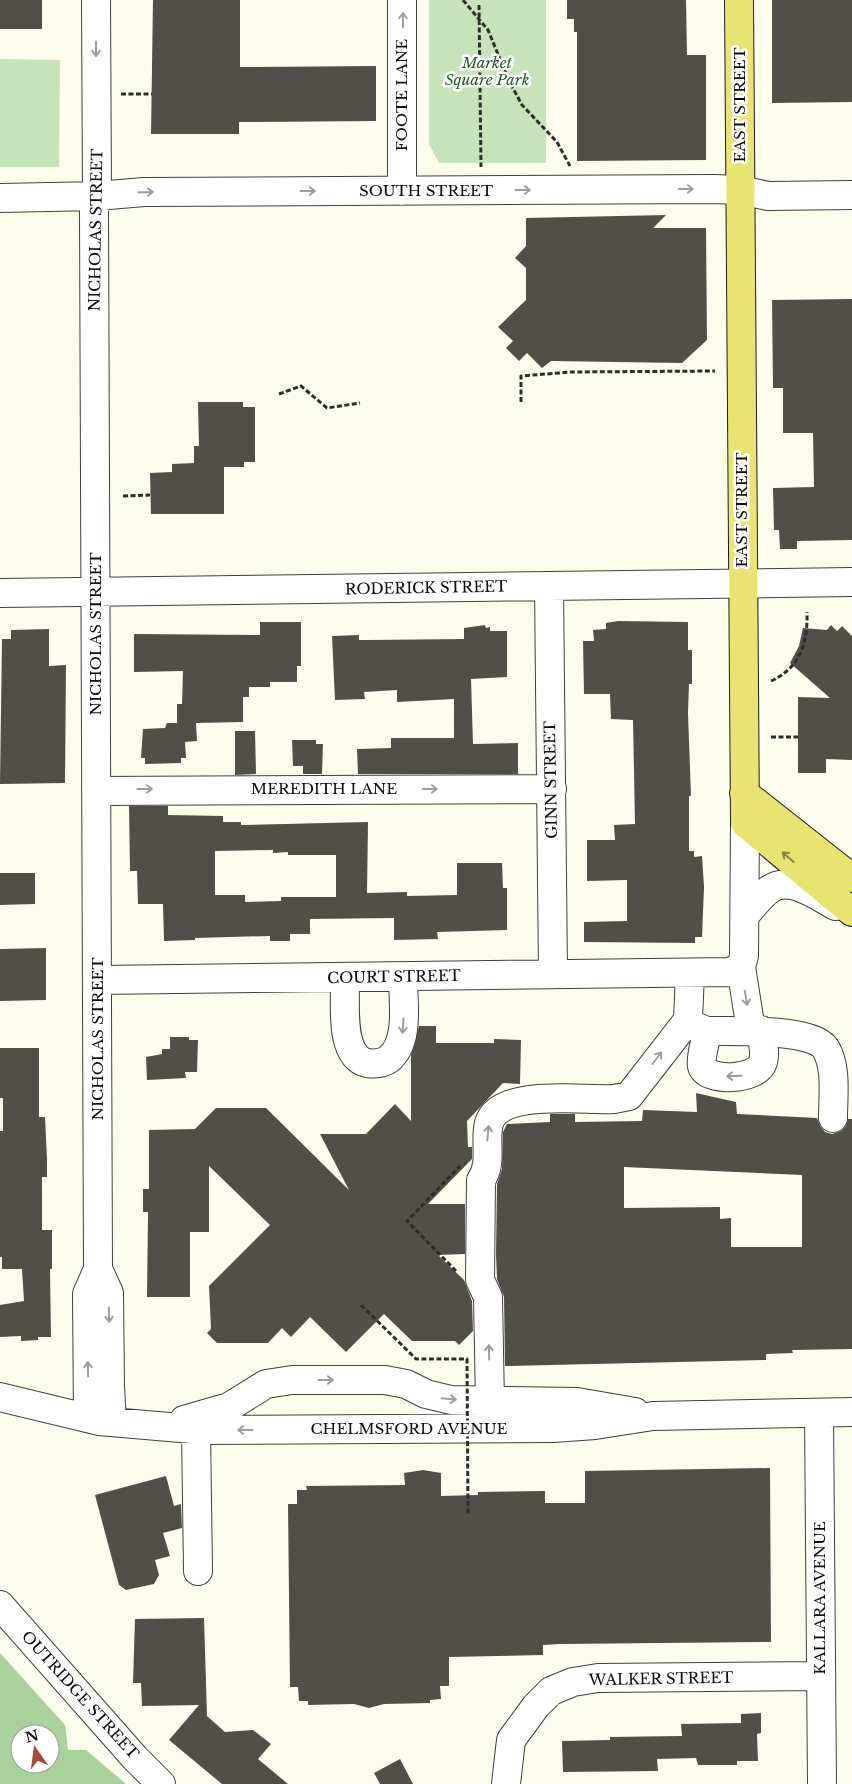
<svg xmlns="http://www.w3.org/2000/svg" width="852" height="1784" font-family="'Libre Baskerville',serif">
<style>
.green{fill:#c6e3ba}
.forest{fill:#a8d19b;fill-rule:evenodd}
.building{fill:#524f49;fill-rule:evenodd}
.lines{fill:none;stroke-linecap:round;stroke-linejoin:round}
.minor-casing{stroke:#3e3e3e;stroke-width:30}
.major-casing{stroke:#1c1c1c;stroke-width:30}
.path{stroke:#2d2d2d;stroke-width:3;stroke-dasharray:5 2.5;stroke-linecap:butt}
.minor{stroke:#fff;stroke-width:28}
.major{stroke:#e8e471;stroke-width:28}
.path-bridge{stroke:#2d2d2d;stroke-width:3;stroke-dasharray:5 2.5;stroke-linecap:butt}
.oneway{stroke:#9d9d9d}
.oneway2{stroke:#858243}
.labels{text-anchor:middle;stroke-width:5;stroke-linejoin:round;paint-order:stroke}
.park-label{font-size:15px;font-style:italic;fill:#245a24;stroke:#fff}
.street-label{font-size:15px;fill:#0b0b0b;stroke:#fff}
</style>
<rect width="100%" height="100%" fill="#fcfdec"/>
<path class="green" d="M429,0H546V163H439L429,144Z
M0,59L60,60L59,167H0Z"/>
<path class="forest" d="M0,1653L65,1725L68,1750H86L126,1784H0ZM20,1734H50V1764H20Z"/>
<path class="building" d="M0,0H42V29H0Z
M153,0H240V67L376,66V121L239,122V134H151Z
M567,0H686L687,55H706V160L577,161V32H574V19H567Z
M772,0H852V102L772,103Z
M666,215L653,228H706L707,340L682,363L551,361L542,368L527,353L519,361L506,348L513,341L498,327L526,300V268L515,258L526,246V218Z
M852,299V540L797,541V549H780L779,530H774L773,488L814,487L813,433H783V388H773L772,300Z
M198,402H243V407H255V462H244V467H224V514H151L150,473L172,472V464L194,463V446H199Z
M618,621L688,622V650H692V684H689L688,713L691,796H689V851H694V857L702,856L704,887L702,937H695V943L584,942V922L627,921V880L587,881V840H615L614,825L635,824L633,720L611,719L610,694H584L583,641H594L593,630L606,629V623Z
M260,622H301V666H297V682H270V687H249V697H243V722L196,723L197,741L185,742L186,758H181V763L145,764V758H141L143,729L165,728L167,723H177V704H182L183,671L134,672V634L260,635Z
M485,625L486,628L490,627V631H507V677L471,679L473,744L518,743V774H358L357,749L391,748V738H454V699L397,702V690L364,692L365,699L335,700L332,636L359,635V640H368L464,639V628Z
M831,625L837,631L842,626L852,636V760L826,759V773H798V697L830,698L790,663L799,646L803,628L827,630Z
M49,629V666L66,665L65,783L0,784L2,639H11V630Z
M235,731H255L256,774L235,775Z
M292,740H316V744H323L322,774H303V766H293Z
M129,806H168V815L223,816V822H241V825L368,822L367,893L407,892V896L457,895V863H502L503,888H507V930L437,932L438,939L394,940V918L310,919V934H290V941H270V936L195,938V940L164,941L163,904H138L137,871H130ZM273,850V853L288,852V855H336V897H281V901L245,902V895H215V851Z
M0,873H35V904L0,905Z
M46,948V1000L0,1001V949Z
M419,1026H436V1043H494V1039L521,1040L520,1084L503,1083L467,1121L468,1147H472V1159L428,1204H465V1254L438,1255L464,1280L472,1301L473,1331L459,1345L455,1341H412L384,1314L346,1352L310,1317L291,1337L282,1328L268,1343H217L207,1333L211,1329L209,1286L270,1225L209,1166V1232H190V1297H147L148,1212H143V1189H149V1130L195,1129L216,1108H266L349,1190L320,1134H366L395,1104L411,1121V1055Z
M170,1037H189V1040H198L197,1072H185L186,1078L147,1080L146,1057L162,1054V1049H170Z
M0,1048H39V1117H45L47,1159V1177H42V1230H52V1269H50L51,1337H38V1340L21,1341V1336L0,1337V1305L24,1301L22,1269H2V1257H0V1131H3V1098H0Z
M696,1093L736,1102L737,1114L817,1118L820,1126L825,1132L832,1134L841,1131L846,1126L848,1119H852V1349L792,1350L793,1353L766,1354V1360L505,1366L504,1297L497,1279L496,1254L497,1184L502,1169L503,1132L507,1124L550,1122V1114H575V1122L642,1121L643,1110L697,1112ZM624,1167L802,1175V1247H731V1218L720,1219V1207L624,1208Z
M770,1468L771,1642L560,1644L543,1645V1655L449,1657V1686H440L441,1699L430,1700V1703L384,1704L369,1708L354,1704L308,1705V1701H299L298,1687H290L288,1504H297V1490H307L306,1486L405,1485L404,1473L423,1470L441,1473V1496L478,1495V1492L545,1491V1503H585V1471Z
M166,1476L174,1506L181,1504L182,1528L163,1533L170,1556L155,1560L159,1575L154,1584L126,1590L119,1585L95,1495Z
M204,1618L207,1716L225,1732L253,1730L271,1744L258,1759L288,1784H222L169,1740L199,1705L142,1706L141,1683H133L135,1619Z
M761,1713V1733L757,1734L758,1761H737V1765H698L696,1758L657,1759L658,1771L563,1772L562,1741L610,1740V1737L682,1736L681,1724L741,1723V1714Z
M400,1759L413,1784H380L374,1773Z"/>
<g class="lines">
<g class="minor-casing">
<path id="minor" d="M402,0V191
M0,198L97,196L144,192L714,189L740,190L768,196L852,195
M549,587L553,974
M0,593L852,582
M96,791L552,789
M745,915C753,907 761,895 770,889C790,875 818,897 836,906
M741,967L751,1030
M345,977C346,999 338,1056 367,1063C375,1064 382,1064 389,1059C410,1041 403,1003 403,978
M98,980L730,972L741,967L744,956L745,823
M690,1024L707,1031C706,1041 700,1057 702,1066C706,1082 757,1081 763,1062C766,1052 762,1040 761,1030
M707,1031C729,1031 814,1028 826,1049C837,1068 833,1097 833,1118
M98,1269L109,1293L110,1386L112,1422
M0,1397L99,1421L204,1430L553,1428L595,1425L653,1416L852,1412
M819,1413L822,1784
M527,1414L495,1413L490,1404L488,1297L480,1280L481,1180C493,1163 484,1142 489,1123C500,1088 584,1101 614,1099L629,1096L688,1020L690,973
M88,1418L87,1294L98,1269L94,211L97,196L96,0
M184,1420L229,1407L266,1384L292,1380H385L406,1384L426,1394L451,1400L577,1402L635,1412
M196,1429L198,1571
M0,1605L135,1758L161,1784
M506,1784L511,1740L536,1706L551,1691L573,1682L598,1678L821,1676"/>
</g>
<g class="major-casing">
<path id="major" d="M739,0L745,823L852,912
M744,793L852,878"/>
</g>
<path class="path" d="M463,0L488,30L509,81L522,105L557,142L570,166
M479,5L481,167
M121,94H152
M279,394L301,386L327,408L360,403
M521,402V376L571,372L715,371
M123,496L150,495
M771,681C800,668 808,643 807,612
M771,737H798
M456,1271L407,1221L460,1166"/>
<use href="#minor" class="minor"/>
<use href="#major" class="major"/>
<path class="path-bridge" d="M361,1305L416,1359H467L468,1514"/>
</g>
<defs><path id="oneway-shaft" d="M-6 0H5M1.5-3L5.5 0L1.5 3" fill="none" stroke-width="1.6" stroke-linecap="round" stroke-linejoin="round" transform="scale(1.25)"/></defs>
<g class="oneway">
<use href="#oneway-shaft" transform="translate(403 20) rotate(-90)"/>
<use href="#oneway-shaft" transform="translate(96 49) rotate(90)"/>
<use href="#oneway-shaft" transform="translate(686 189)"/>
<use href="#oneway-shaft" transform="translate(523 190)"/>
<use href="#oneway-shaft" transform="translate(308 191)"/>
<use href="#oneway-shaft" transform="translate(146 192) rotate(-1)"/>
<use href="#oneway-shaft" transform="translate(145 789)"/>
<use href="#oneway-shaft" transform="translate(430 789)"/>
<use href="#oneway-shaft" transform="translate(746 998) rotate(80)"/>
<use href="#oneway-shaft" transform="translate(403 1026) rotate(93)"/>
<use href="#oneway-shaft" transform="translate(657 1058) rotate(-53)"/>
<use href="#oneway-shaft" transform="translate(734 1076) rotate(178)"/>
<use href="#oneway-shaft" transform="translate(488 1133) rotate(-85)"/>
<use href="#oneway-shaft" transform="translate(109 1315) rotate(89)"/>
<use href="#oneway-shaft" transform="translate(489 1352) rotate(-91)"/>
<use href="#oneway-shaft" transform="translate(88 1369) rotate(-91)"/>
<use href="#oneway-shaft" transform="translate(326 1380)"/>
<use href="#oneway-shaft" transform="translate(449 1399) rotate(5)"/>
<use href="#oneway-shaft" transform="translate(245 1430) rotate(180)"/>
</g>
<use class="oneway2" href="#oneway-shaft" transform="translate(788 857) rotate(-139)"/>
<g class="labels">
<g class="park-label">
<text x="487" y="68">Market<tspan x="487" dy="17">Square Park</tspan></text>
</g>
<g class="street-label">
<text transform="translate(402 95) rotate(-90)" y="5">FOOTE LANE</text>
<text transform="translate(740 105) rotate(-90)" y="5">EAST STREET</text>
<text x="426" y="196">SOUTH STREET</text>
<text transform="translate(96 230) rotate(-89)" y="5">NICHOLAS STREET</text>
<text transform="translate(742 510) rotate(-90)" y="5">EAST STREET</text>
<text transform="translate(426 588) rotate(-1)" y="5">RODERICK STREET</text>
<text transform="translate(96 634) rotate(-90)" y="5">NICHOLAS STREET</text>
<text transform="translate(551 780) rotate(-91)" y="5">GINN STREET</text>
<text x="324" y="794">MEREDITH LANE</text>
<text transform="translate(394 977) rotate(-1)" y="5">COURT STREET</text>
<text transform="translate(98 1039) rotate(-90)" y="5">NICHOLAS STREET</text>
<text x="409" y="1434">CHELMSFORD AVENUE</text>
<text transform="translate(820 1598) rotate(-90)" y="5">KALLARA AVENUE</text>
<text transform="translate(661 1679) rotate(-1)" y="5">WALKER STREET</text>
<text transform="translate(80 1695) rotate(48)" y="5">OUTRIDGE STREET</text>
</g>
</g>
<g transform="translate(35 1749) rotate(346)"><circle r="24" fill="#ffffff" stroke="#9d9d9d"/>
<path d="M0-4L9 19L0 12L-9 19Z" fill="#aa4835"/>
<text y="-8" font-size="14" font-weight="bold" text-anchor="middle" fill="#0b0b0b">N</text>
</g>
</svg>
